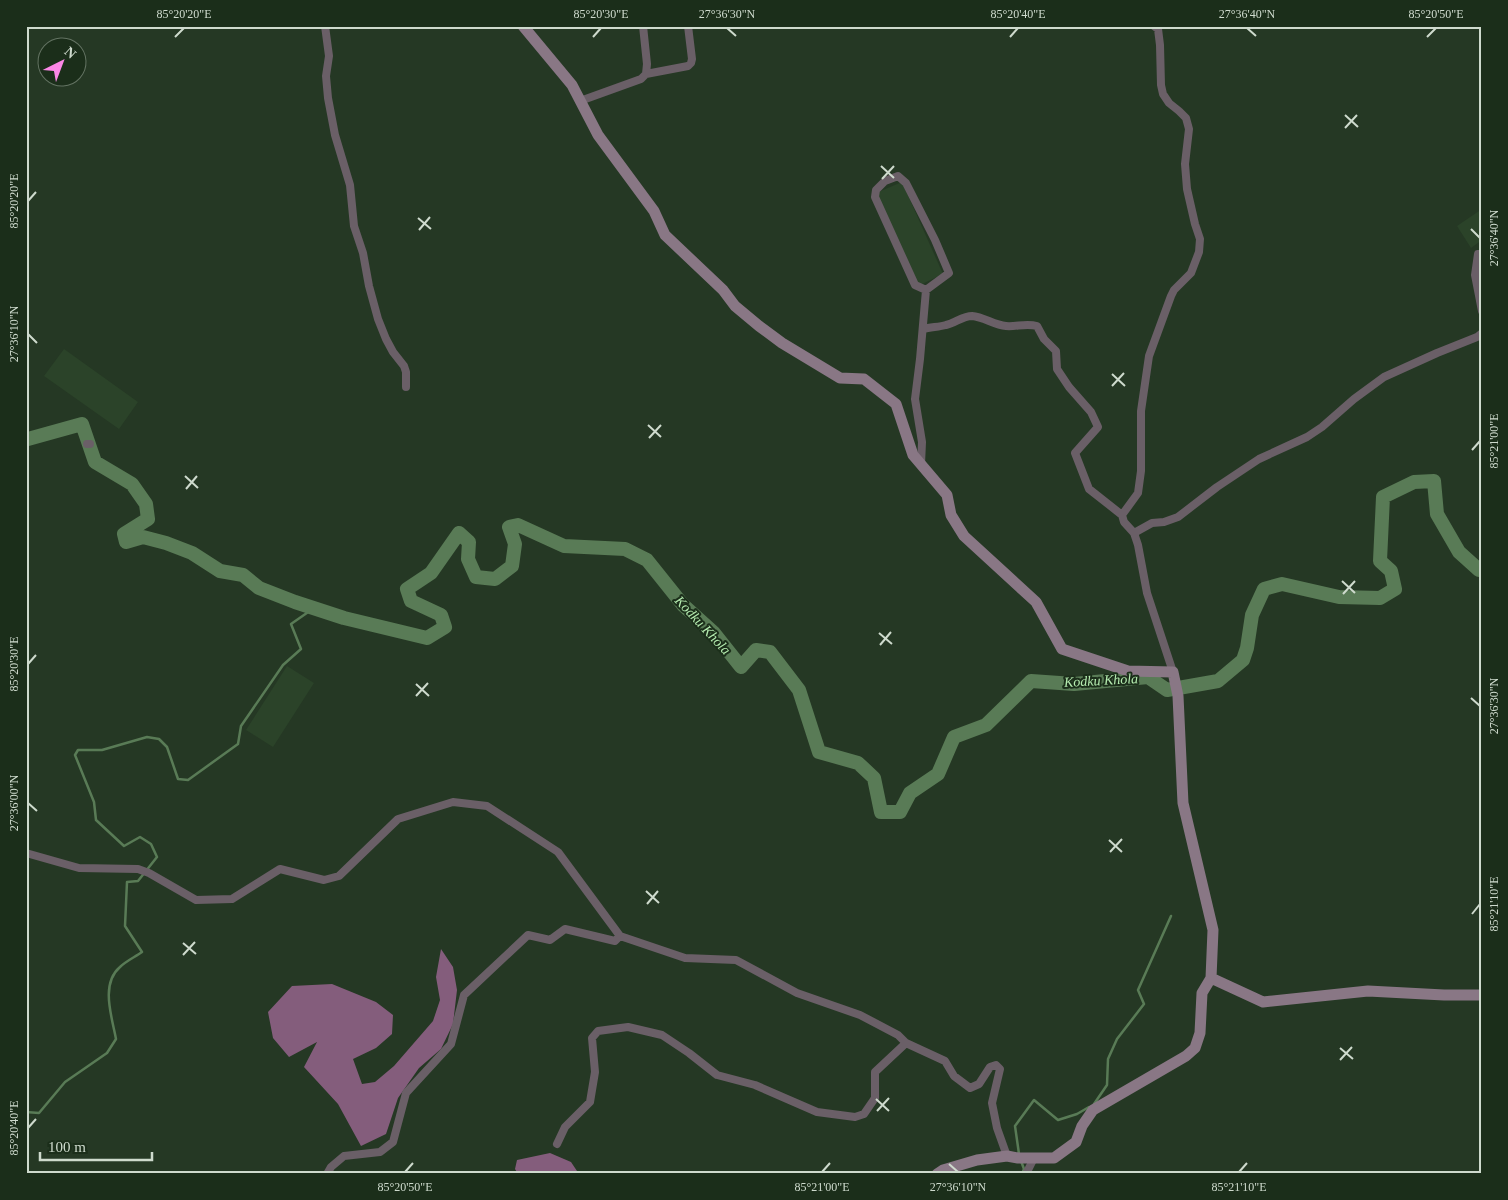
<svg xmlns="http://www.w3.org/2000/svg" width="1508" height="1200" font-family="Georgia,serif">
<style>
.built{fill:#2b4329}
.forest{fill:#845d7c}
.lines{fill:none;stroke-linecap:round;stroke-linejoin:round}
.stream{stroke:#597b56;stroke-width:2.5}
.river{stroke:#597b56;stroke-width:14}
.street{stroke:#6a5f67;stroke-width:8}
.secondary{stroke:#897785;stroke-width:11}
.ticks{fill:none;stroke:#cedacd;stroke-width:2}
.labels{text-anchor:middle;stroke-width:4;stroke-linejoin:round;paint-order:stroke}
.water-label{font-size:14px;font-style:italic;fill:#b5ecb0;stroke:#1b2e1a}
.neatline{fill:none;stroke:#cedacd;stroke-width:2}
.ticks-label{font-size:12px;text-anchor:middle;fill:#cedacd}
</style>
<rect width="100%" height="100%" fill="#253824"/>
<path class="built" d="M902,182L943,274L918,286L876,193Z
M1482,209V240L1471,248L1457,226Z
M64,349L138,402L119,429L44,376Z
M287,666L314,683L273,747L246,730Z"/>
<path class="forest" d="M441,949L453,967L457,990L453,1024L441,1049L419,1068L398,1098L386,1134L361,1146L338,1104L304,1067L317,1042L289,1057L273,1038L268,1012L292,986L332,984L376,1002L393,1015L392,1034L376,1048L353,1059L362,1084L375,1082L394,1066L433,1021L440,1000L436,977Z
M550,1153L571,1162L579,1174H518L515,1169L517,1160Z"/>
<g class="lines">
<path class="stream" d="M1094,1104L1107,1085L1108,1059L1117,1039L1144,1004L1138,990L1171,916
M26,1112L39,1113L65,1082L107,1053L116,1039C112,1017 100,984 120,967C126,961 135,957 142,952L125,926L127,882L138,881L157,857L151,844L140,837L124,846L96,820L94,802L75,755L78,750H102L147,737L159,739L167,747L178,779L188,780L238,744L241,726L283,665L301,649L291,624L314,608
M1019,1154L1015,1126L1034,1100L1058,1120L1077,1114L1089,1107
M1021,1161L1024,1169L1022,1174"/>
<path class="river" d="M26,438L28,439L82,424L95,462L132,484L146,504L148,519L124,534L126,542L143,537L166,543L192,553L220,571L243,575L259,588L295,602L344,618L427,638L445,627L441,615L411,601L407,589L431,573L459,533L469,542L468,559L476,577L495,579L512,566L515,544L509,527L518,525L564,546L625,549L647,560L683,605L714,633L741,667L756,650L770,652L799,690L819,752L858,763L874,778L881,812H900L910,793L938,774L954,737L986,725L1031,681L1074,684L1148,677L1167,690L1218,681L1243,660L1247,648L1252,615L1264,589L1282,584L1339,597L1380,598L1395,589L1391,571L1380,561L1383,497L1414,482L1434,481L1437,514L1459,552L1479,570H1482"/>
<path class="street" d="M325,26L329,56L326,76L328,98L335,135L350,185L354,226L363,253L369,286L378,319L386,339L393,352L404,366L406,372V387
M1154,26L1158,29L1160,45L1161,85L1163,94L1169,103L1179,111L1186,118L1189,129L1185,164L1187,189L1195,224L1200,239L1199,252L1191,273L1174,290L1171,296L1149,356L1141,411V471L1138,493L1122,515L1124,522L1134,533L1138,545L1147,593L1173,672
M646,74L688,66L691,63L692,59L688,26
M580,101L641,79L646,74L647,64L643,26
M1478,254L1475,275L1482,311
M923,329C931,327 939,327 946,325C955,323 963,316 972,316C984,317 994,325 1006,326C1016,327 1026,323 1037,326L1044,339L1056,351L1057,369L1069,387L1091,412L1098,427L1075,453L1089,489L1122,515
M87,444H90
M921,464L922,442L915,399L920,359L926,290L949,273L935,240L906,183L898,176L885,181L876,190L875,197L915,285L926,290
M1134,533L1152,523L1164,522L1178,517L1217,487L1259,459L1307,437L1322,427L1354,399L1384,377L1437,353L1477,337L1482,333
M26,853L79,868L138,869L149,873L196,900L232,899L280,869L324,880L339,876L398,819L453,802L487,806L558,852L620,936L685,958L736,960L797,993L860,1015L898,1035L906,1043L945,1061L954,1076L970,1088L979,1084L990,1067L996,1065L1000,1069L992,1103L997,1128L1007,1156
M557,1144L565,1127L590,1102L595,1072L592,1038L598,1031L628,1027L662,1035L689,1053L717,1075L755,1085L817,1112L855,1117L864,1114L875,1098V1072L906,1043
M327,1174L331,1167L344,1156L380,1152L393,1142L406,1093L451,1044L464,995L528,935L550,940L565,929L615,941L620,936
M1026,1174L1034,1158"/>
<path class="secondary" d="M523,26L572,85L598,135L654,211L665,235L723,290L735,306L759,326L782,343L840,378L864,379L896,404L913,455L947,495L951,515L964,536L1036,602L1062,649L1128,671L1173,672L1178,696L1183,803L1213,930L1211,978
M937,1174L943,1170L977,1160L1007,1156L1018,1158H1054L1076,1142L1082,1126L1093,1110L1186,1056L1195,1048L1200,1033L1202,993L1211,978L1263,1002L1368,991L1444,995H1482"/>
</g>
<path class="ticks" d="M727,28L736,36M1247,28L1256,36M175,37L184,28M593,37L601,28M1010,37L1018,28M1427,37L1436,28M1345,115L1358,127M1345,128L1357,115M881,166L894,178M882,179L894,166M28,201L36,192M418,218L431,229M1471,229L1480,238M419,230L430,217M28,334L37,343M1112,374L1125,386M1112,386L1124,373M648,425L661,437M649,438L661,425M1472,450L1480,441M185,476L198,488M186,489L197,476M1342,581L1355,593M1343,594L1355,581M879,633L892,644M880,645L891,632M28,664L36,655M416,684L429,696M416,696L428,683M1471,698L1480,706M28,803L37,811M1109,840L1122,852M1110,852L1122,839M646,891L659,903M647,904L658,891M1472,914L1480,904M183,943L196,954M183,955L195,942M1340,1048L1353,1059M1340,1060L1352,1047M876,1099L889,1111M877,1111L889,1098M28,1128L36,1119M949,1164L958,1172M405,1172L413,1163M822,1172L830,1163M1239,1172L1247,1163"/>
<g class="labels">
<g class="water-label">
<text transform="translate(703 625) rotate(47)" y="5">Kodku Khola</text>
<text transform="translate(1101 680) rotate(-3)" y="5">Kodku Khola</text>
</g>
</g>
<rect width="1508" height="1200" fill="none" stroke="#1b2e1a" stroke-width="55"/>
<g transform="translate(62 62) rotate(42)"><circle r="24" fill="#1b2e1a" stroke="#637362"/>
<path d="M0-4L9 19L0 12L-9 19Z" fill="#fb87e6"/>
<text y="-8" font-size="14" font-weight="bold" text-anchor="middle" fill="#cedacd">N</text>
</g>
<path d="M40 1152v8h112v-8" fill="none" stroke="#cedacd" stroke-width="2.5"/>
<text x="48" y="1152" font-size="15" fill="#cedacd" stroke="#1b2e1a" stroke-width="4" paint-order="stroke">100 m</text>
<rect x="28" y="28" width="1452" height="1144" class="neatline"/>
<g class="ticks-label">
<text x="184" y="18">85°20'20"E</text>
<text x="601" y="18">85°20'30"E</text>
<text x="727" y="18">27°36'30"N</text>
<text x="1018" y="18">85°20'40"E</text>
<text x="1247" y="18">27°36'40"N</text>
<text x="1436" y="18">85°20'50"E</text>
<text transform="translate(14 201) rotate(-90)" y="4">85°20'20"E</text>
<text transform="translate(1494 238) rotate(-90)" y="4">27°36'40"N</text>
<text transform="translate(14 334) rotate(-90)" y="4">27°36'10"N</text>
<text transform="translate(1494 441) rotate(-90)" y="4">85°21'00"E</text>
<text transform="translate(14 664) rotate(-90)" y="4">85°20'30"E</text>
<text transform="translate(1494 706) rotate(-90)" y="4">27°36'30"N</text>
<text transform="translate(14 803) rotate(-90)" y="4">27°36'00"N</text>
<text transform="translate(1494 904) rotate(-90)" y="4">85°21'10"E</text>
<text transform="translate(14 1128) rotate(-90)" y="4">85°20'40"E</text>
<text x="405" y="1191">85°20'50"E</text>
<text x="822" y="1191">85°21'00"E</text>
<text x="958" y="1191">27°36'10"N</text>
<text x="1239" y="1191">85°21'10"E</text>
</g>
</svg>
